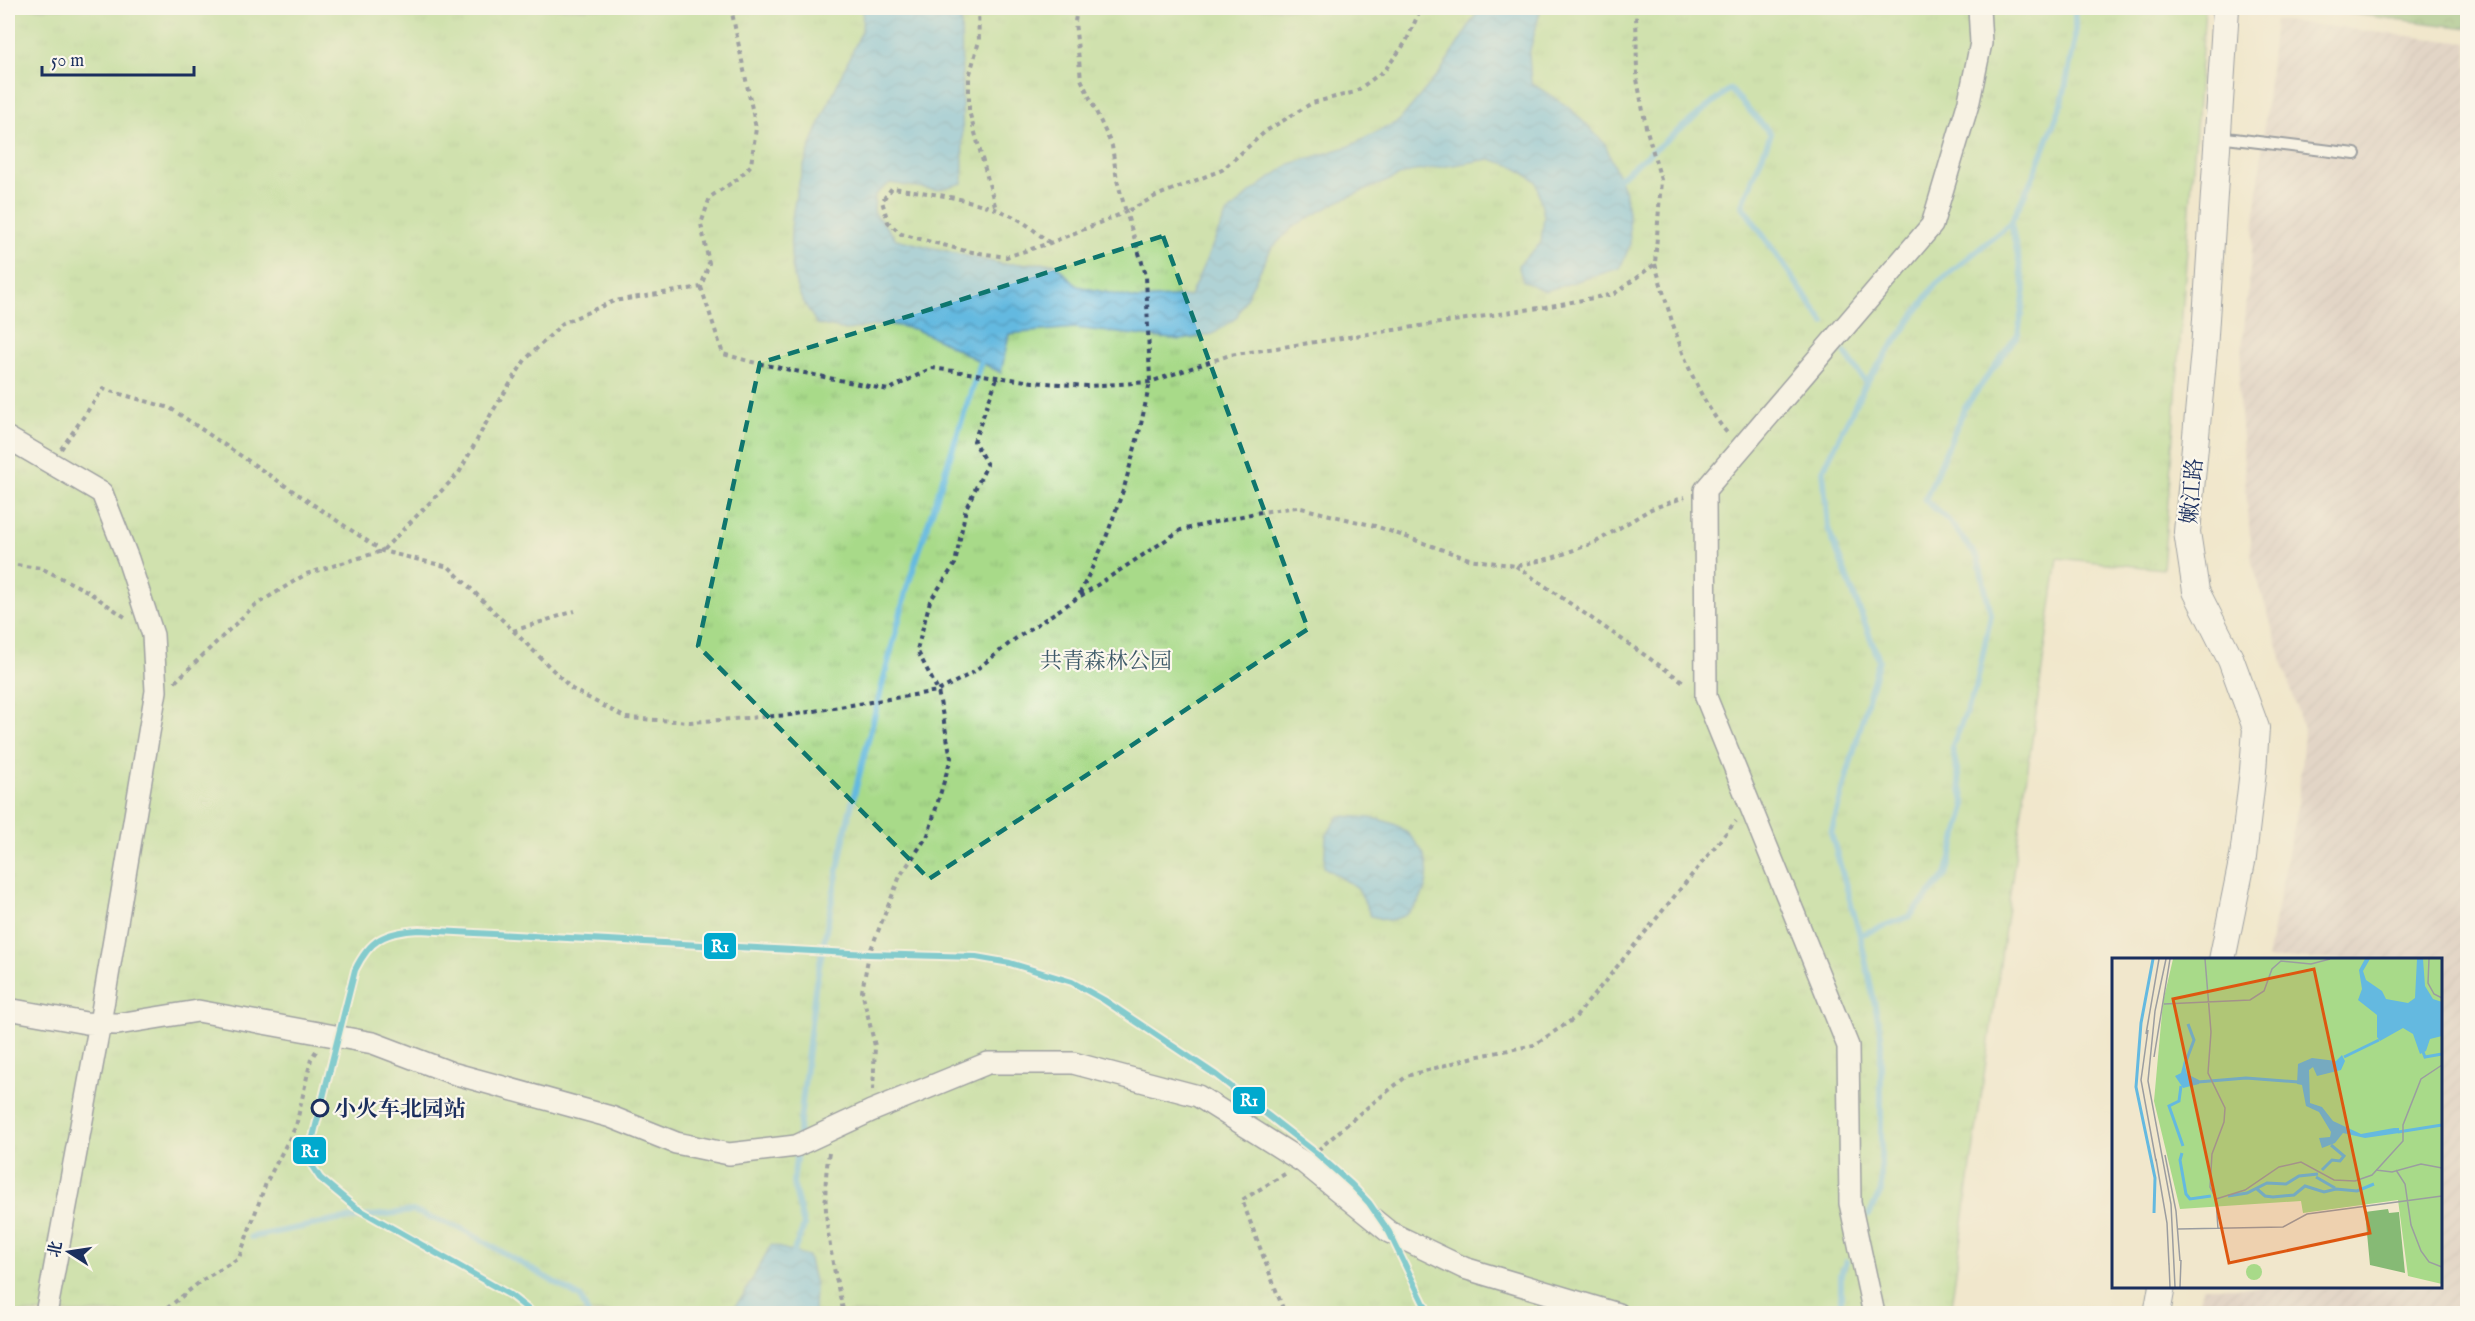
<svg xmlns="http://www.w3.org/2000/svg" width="2475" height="1321" font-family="'IM FELL English','Noto Serif SC',serif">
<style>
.industrial{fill:url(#industrial-furrows)}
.forest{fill:url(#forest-crowns);stroke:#50746a;stroke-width:1.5}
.park{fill:url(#park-tufts);stroke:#628474;stroke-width:1.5}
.water{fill:url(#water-waves);stroke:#40749f;stroke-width:1.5}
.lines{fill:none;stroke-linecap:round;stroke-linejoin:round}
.stream{stroke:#64b9e0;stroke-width:6}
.service-casing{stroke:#3b4b6e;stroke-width:14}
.minor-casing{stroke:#3b4b6e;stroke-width:24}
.tertiary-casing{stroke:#3b4b6e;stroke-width:28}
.path{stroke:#3b4b6e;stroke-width:4;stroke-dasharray:4.5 4.5;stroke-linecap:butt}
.service{stroke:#fff;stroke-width:10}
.minor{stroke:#fff;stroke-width:21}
.tertiary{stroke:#fff;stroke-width:26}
.rail-1-casing{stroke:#fbf7ec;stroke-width:10}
.rail-1{stroke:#00a9ce;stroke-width:6}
.marked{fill:none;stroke:#0f766e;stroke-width:4.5;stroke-dasharray:12 8;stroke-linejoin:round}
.stop-dot{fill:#fbf7ec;stroke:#1b2f5e;stroke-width:3}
.labels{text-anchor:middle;stroke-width:4.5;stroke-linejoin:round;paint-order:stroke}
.street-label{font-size:22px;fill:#1b2f5e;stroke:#fbf7ec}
.park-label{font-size:22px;fill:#3e5a69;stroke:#fbf7ec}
.stop-label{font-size:22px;font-weight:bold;fill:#1b2f5e;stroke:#fbf7ec;text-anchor:start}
.inset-river{fill:none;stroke:#64b9e0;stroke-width:3}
.inset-road{fill:none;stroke:#9b9da0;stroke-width:1.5}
.view{fill:#de5710;fill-opacity:0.15;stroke:#de5710;stroke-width:3}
.inset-edge{fill:none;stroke:#1b2f5e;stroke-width:3}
.line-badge{stroke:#fbf7ec;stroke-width:2}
.badge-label{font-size:16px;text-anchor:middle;font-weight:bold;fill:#fff}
</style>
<defs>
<pattern id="industrial-furrows" width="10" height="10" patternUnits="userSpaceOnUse" patternTransform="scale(1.5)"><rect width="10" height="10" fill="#d1bfbf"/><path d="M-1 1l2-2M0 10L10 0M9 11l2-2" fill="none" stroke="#b3a4a7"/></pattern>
<pattern id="forest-crowns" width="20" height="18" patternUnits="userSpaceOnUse" patternTransform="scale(1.5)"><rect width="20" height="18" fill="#86ba75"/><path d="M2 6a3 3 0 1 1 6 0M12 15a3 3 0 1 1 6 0" fill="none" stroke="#6d9863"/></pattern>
<pattern id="park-tufts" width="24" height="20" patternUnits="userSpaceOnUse" patternTransform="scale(1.5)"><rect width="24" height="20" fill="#a8da89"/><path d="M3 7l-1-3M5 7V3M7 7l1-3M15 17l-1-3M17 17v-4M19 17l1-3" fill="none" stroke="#90bb79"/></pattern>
<pattern id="water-waves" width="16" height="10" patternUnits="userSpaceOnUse" patternTransform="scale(1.5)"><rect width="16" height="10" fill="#64b9e0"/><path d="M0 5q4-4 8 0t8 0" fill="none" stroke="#5297b9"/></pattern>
</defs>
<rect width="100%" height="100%" fill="#fbf7ec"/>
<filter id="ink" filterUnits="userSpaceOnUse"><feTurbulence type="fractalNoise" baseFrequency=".0167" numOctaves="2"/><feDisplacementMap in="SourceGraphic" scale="12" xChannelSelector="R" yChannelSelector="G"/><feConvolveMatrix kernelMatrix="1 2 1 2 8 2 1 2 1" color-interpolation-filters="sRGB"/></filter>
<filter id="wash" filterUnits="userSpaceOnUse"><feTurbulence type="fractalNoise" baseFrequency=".008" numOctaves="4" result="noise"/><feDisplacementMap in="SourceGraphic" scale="24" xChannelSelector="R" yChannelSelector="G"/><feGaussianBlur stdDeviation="1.35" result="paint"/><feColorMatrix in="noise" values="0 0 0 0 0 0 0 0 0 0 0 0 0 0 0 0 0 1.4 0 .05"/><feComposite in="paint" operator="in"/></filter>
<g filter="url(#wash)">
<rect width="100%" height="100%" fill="#f1e7cc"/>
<path class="industrial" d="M2275,20L2467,43V1313L2197,1314L2203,1287L2440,1286V960L2267,959L2298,803L2304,732L2252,562L2238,389Z"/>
<path class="forest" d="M2302,8H2467V28Z"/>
<path class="park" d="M8,8H2205L2163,569L2058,558L1950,1313H8Z"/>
<path class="water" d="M863,8H961L963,183L936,190L890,183L875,195L874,212L896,239L1001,264L1054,263L1077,286L1136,299L1190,296L1226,215L1251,192L1290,164L1350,146L1399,121L1441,71L1480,8H1541L1529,54L1531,83L1570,108L1605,144L1625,192L1629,219L1630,245L1620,268L1545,291L1523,281L1518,265L1541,243L1544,216L1536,181L1513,166L1490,159L1409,172L1339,201L1294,226L1271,249L1236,318L1213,334L1181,340L1074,328L1009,334L1001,373L940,340L914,329L888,324L846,330L817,324C811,313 801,300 797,288C771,202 829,107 862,30Z
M1339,816C1358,817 1380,817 1398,826C1407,831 1421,847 1425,857C1434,883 1418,917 1389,920C1384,920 1377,917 1371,916L1358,888L1324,867L1326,836Z
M771,1245L808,1256L815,1285L814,1313H729L743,1296Z"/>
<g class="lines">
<path class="stream" d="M1614,182L1730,89L1771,134L1742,205L1824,323
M1845,353L1866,383L1823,470L1828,528L1879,660L1831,833L1860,935L1881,1034V1191L1869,1215
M1866,383L1936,284L2011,223
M1860,935L1910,916L1946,875L1965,807L1952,747L1976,687L1991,614L1978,558L1948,520L1925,500L1964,409L2018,334L2025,290L2011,223L2035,172L2062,103L2075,39V8
M798,1140L815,988L847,823L907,588L981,362
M251,1237L338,1220L413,1211L462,1229L533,1270L580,1297L588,1314
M791,1258L804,1226L793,1183L797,1150
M1841,1314V1274L1846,1262"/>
</g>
</g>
<g filter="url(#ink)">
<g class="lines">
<g class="service-casing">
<path id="service" d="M2218,137L2355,154"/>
</g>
<g class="minor-casing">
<path id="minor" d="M8,438L102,493L128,559L153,635L156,691L100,1023L46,1314
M8,1009L86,1023L118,1024L198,1011L373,1043L452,1073L611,1117L676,1143L729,1154L796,1146L871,1111L988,1063H1073L1198,1096L1303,1162L1389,1232L1464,1268L1618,1314
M1874,1314L1850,1203L1848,1046L1706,697L1705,490L1932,225L1969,101L1981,43L1979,8"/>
</g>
<g class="tertiary-casing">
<path id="tertiary" d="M2222,960L2243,857L2253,771L2256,728L2231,660L2196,591L2187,532L2204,350L2226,8
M2157,1314L2162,1286"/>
</g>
<path class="path" d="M978,8L979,41L969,77V111L996,209
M1077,8L1075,22L1081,79L1112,146L1117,180L1126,212L1156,196L1222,170L1266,131L1312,103L1355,92L1385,70L1406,42L1421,8
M1050,243C1039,235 1028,224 1016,218C982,200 930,193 892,188L882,201L888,222L901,234L966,251L1006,257L1050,243L1126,212L1146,275L1150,382L1140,429L1124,488L1104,543L1078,597
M1655,264C1672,322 1689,388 1728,434
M701,287L723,354L756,363L888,390L932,368L1033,382L1087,386L1150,382L1230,355L1545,307L1614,294L1655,264L1661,180L1646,127L1637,79L1636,8
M61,449L103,389L170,408L382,551L449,567L572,689L626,718L690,722L790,715L938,691L972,673L1015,639L1181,530L1255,513L1297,507L1375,526L1469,559L1516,566L1552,558L1596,542L1651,509L1685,497
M8,564L41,568L87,591L125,617
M1516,566L1685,683
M513,631L575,611
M175,682L254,606L306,574L382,551L459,473L491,414L525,360L563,323L614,301L701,287L709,263L701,224L710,197L739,178L751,165L756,128L731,8
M873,1090L875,1046L862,991L869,954L900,876L928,835L951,758L938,691L917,650L930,601L955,564L966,508L987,465L974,441L997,378
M1318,1150L1359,1114L1407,1076L1474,1057L1534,1045L1575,1018L1736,821
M829,1153C819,1207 832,1261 844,1314
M1285,1174L1242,1200L1285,1314
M128,1314H130
M160,1314L201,1281L239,1258L266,1183L296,1126L311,1059L316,1051"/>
<use href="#service" class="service"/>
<use href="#minor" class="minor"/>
<use href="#tertiary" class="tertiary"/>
<g class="rail-1-casing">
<path id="rail-1" d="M534,1314L510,1295L355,1207L320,1178L312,1166L309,1153L355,970C370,939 385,932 419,930L869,954L976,957L1010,963L1072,982L1104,1000L1216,1075L1315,1152L1352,1185L1369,1203L1389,1232L1429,1314"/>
</g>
<use href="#rail-1" class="rail-1"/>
</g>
</g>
<path d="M0 0H2475V1321H0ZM1163,236L1308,629L929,879L698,646L760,363Z" fill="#f1e7cc" fill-opacity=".55" fill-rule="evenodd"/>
<path class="marked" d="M1163,236L1308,629L929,879L698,646L760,363Z"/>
<circle class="stop-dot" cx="320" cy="1108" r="8"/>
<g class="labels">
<g class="street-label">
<text transform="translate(2191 491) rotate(-85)" y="8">嫩江路</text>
</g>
<g class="park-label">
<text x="1106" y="668">共青森林公园</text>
</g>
<g class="stop-label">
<text x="334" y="1116">小火车北园站</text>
</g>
</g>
<g transform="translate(2112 958)">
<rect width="330" height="330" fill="#f1e7cc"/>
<path d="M134 314a8 8 0 1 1 16 0a8 8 0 1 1-16 0Z" fill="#a8da89"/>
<path d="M276,251L277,255L287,254L293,315L258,307L253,254Z" fill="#86ba75"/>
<path d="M61,1H330V326L296,318L286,242L191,255L189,243L68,251L42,143L51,44Z" fill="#a8da89"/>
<path d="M253,1H258L251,13L254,22L270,33L274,41L296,45L303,40L305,1H311L313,28L321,41L330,44V78L318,81L314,93L308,96L301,76L291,70L268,83L265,79V57L246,42L250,31L247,12ZM230,97L233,103L229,112L205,118L201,109L197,112L198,145L210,149L221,163L249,176L282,170H287V175L253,180L231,175L223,185L210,190L207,180L218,179L219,174L207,154L194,148L190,127L185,126L186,106L200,100L224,103ZM72,103L75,116L87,122V126L71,130L63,118L69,115Z" fill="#64b9e0"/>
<path class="inset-river" d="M41,1L29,65L24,129L43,220L42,255M311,94L313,99L330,96M232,99L267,82M73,106L82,82L76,66M86,124L134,120L186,124M69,128L67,143L57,148L71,188M286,174L330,167M70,195L68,202L74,236L78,241L99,238M210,212L220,202L228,203L232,198L219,187M204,219L223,230M145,231L153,238L161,239L182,237L193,228L212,234L224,231L245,233L262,226M116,238L135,235L155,225L174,226L187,218L206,216"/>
<path class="inset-road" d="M54,1L43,53L36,123L59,246L63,329M93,1L99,74L96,115L113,150L112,164L100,196L98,229L104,241L106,271M317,1L316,25L322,36L330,40M52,46L138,42L152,33L160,11L169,3L199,6L218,1M36,72L29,122L44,203M34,76L47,1M42,99L58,1M53,197L64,253L68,303M44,201L55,265L57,307M264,212L280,214L309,206L330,210M284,212L293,226L299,267L309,293L317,304L330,309M104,241L133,232L167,209L189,204L222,222L243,223L260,217L291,183V167L309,121L330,107M66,271L171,269L195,256L330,238M57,305L58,329M68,329L69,302"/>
<path class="view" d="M202,11L258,275L117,305L61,41Z"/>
<rect width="330" height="330" class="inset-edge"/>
</g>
<g class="line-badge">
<rect x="703" y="932" width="34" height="28" rx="6" fill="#00a9ce"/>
<rect x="1232" y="1086" width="34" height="29" rx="6" fill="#00a9ce"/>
<rect x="292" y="1136" width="35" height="29" rx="6" fill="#00a9ce"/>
</g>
<g class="badge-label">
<text x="720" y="952">R1</text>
<text x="1249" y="1106">R1</text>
<text x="310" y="1157">R1</text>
</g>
<rect width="2475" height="1321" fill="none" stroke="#fbf7ec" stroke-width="30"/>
<g transform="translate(69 1252) rotate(282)" stroke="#fbf7ec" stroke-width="4.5" paint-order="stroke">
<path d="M0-4.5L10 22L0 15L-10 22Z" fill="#1b2f5e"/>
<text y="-9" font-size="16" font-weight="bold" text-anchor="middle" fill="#1b2f5e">北</text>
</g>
<path d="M42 66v9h152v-9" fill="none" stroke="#1b2f5e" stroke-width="3"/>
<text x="51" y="66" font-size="18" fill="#1b2f5e" stroke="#fbf7ec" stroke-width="4.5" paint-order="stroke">50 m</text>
</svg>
